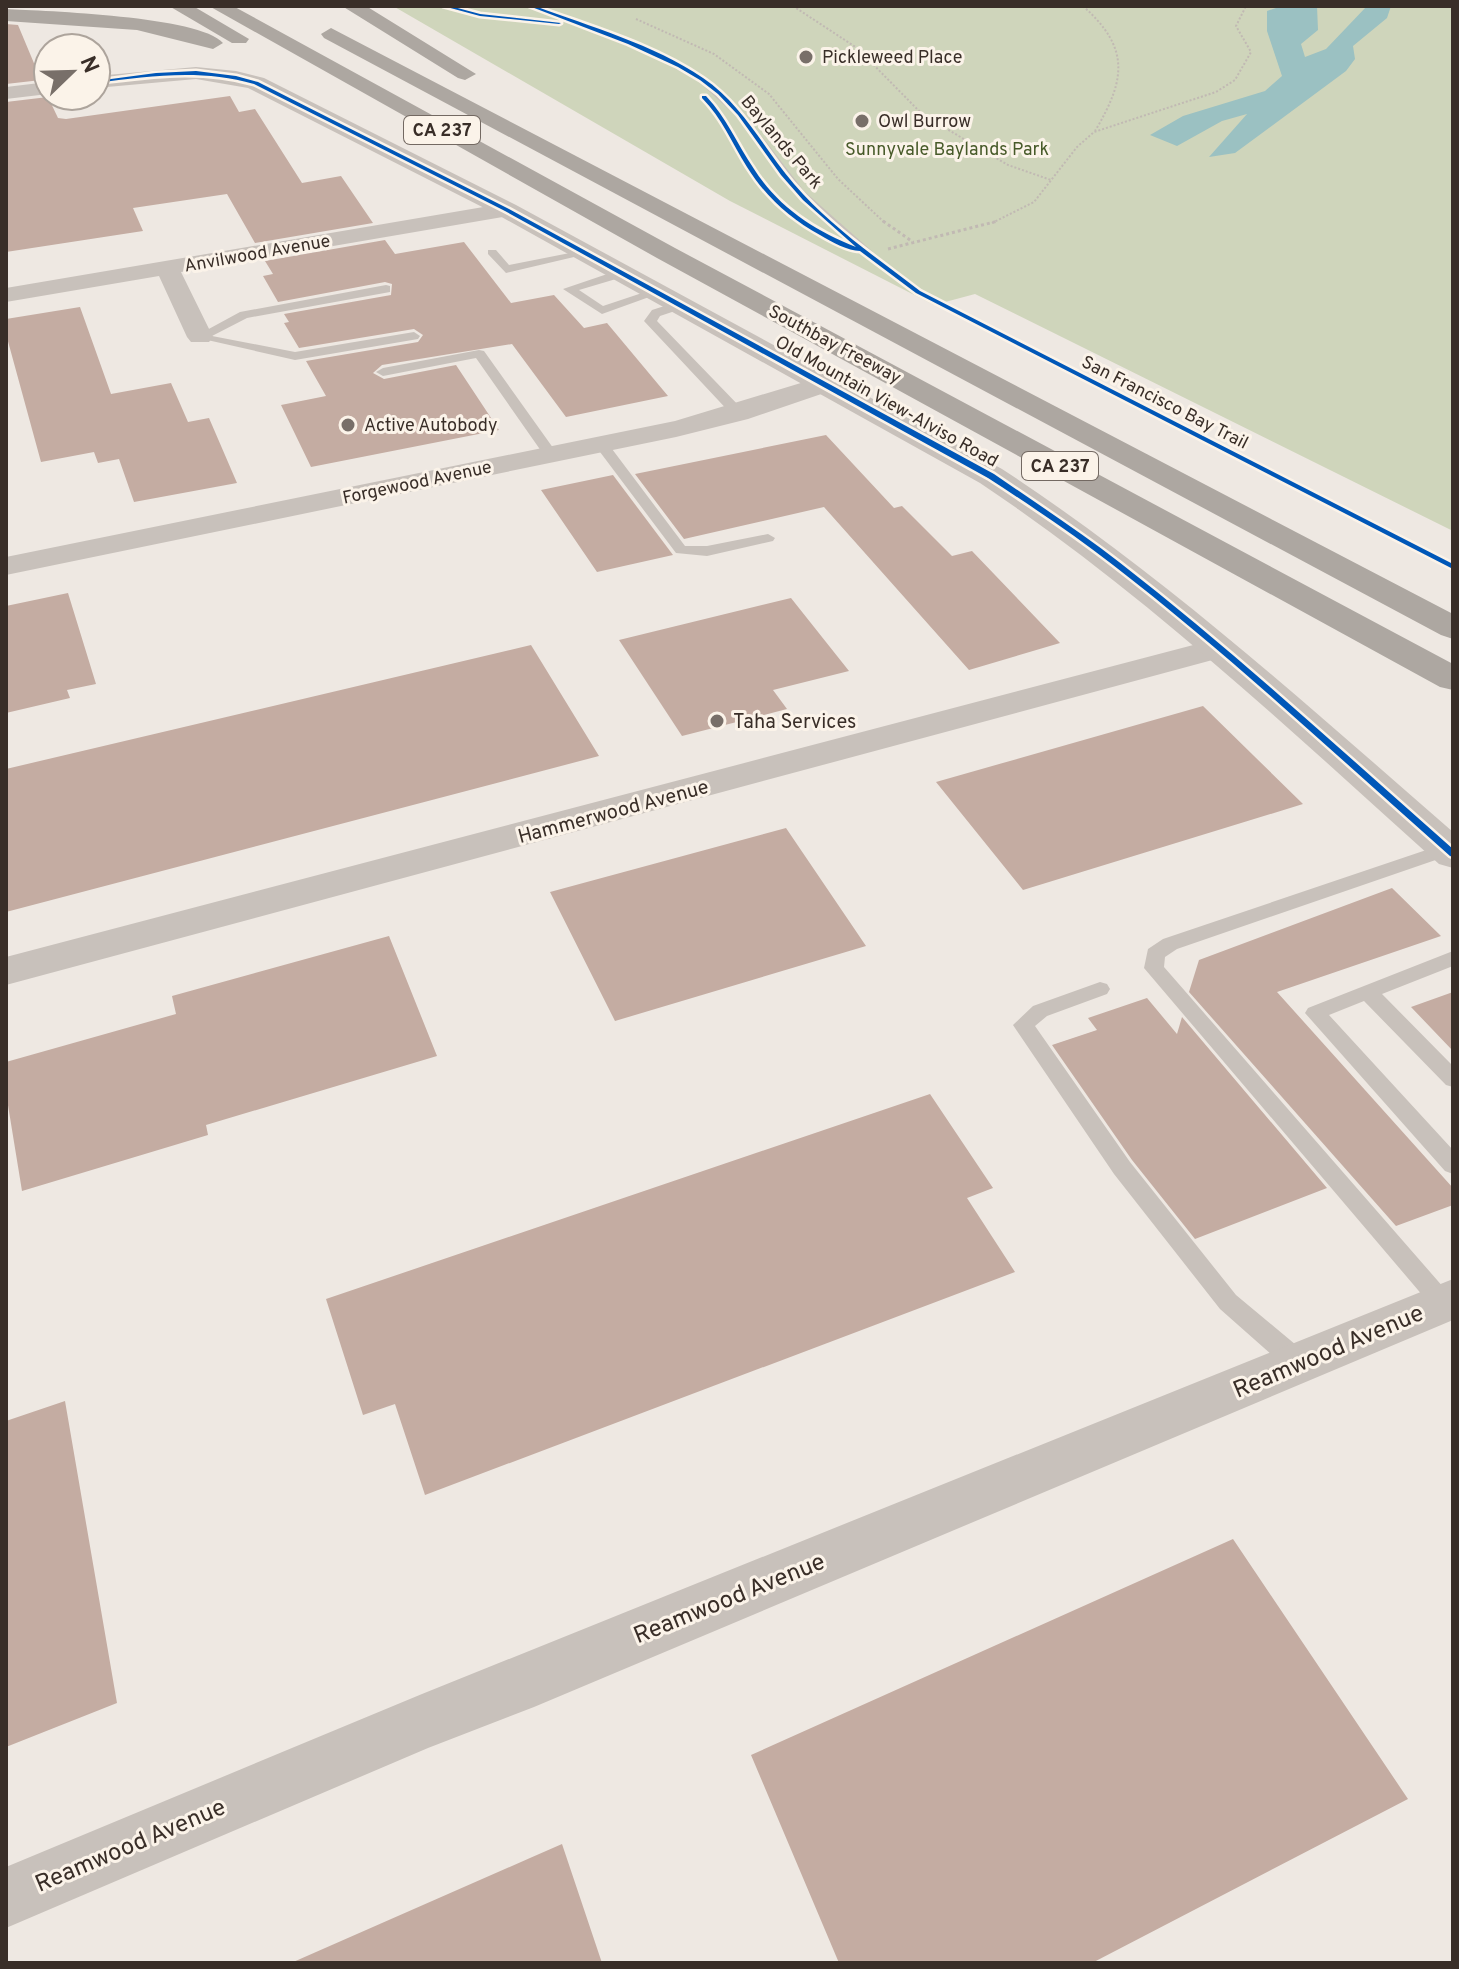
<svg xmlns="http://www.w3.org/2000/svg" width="1459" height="1969" font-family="Overpass,sans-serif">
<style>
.green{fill:#cfd5bb}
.water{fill:#9bc1c2}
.building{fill:#c4aca2}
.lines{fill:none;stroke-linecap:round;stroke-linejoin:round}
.path-far1{stroke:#c1b9b3;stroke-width:2;stroke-dasharray:2 2;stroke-linecap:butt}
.path{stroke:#c1b9b3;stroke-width:3;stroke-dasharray:3 3;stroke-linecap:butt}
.service{fill:#c8c1bb;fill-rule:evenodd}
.minor{fill:#c8c1bb;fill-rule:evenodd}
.tertiary{fill:#c8c1bb;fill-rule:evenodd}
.motorway{fill:#ada7a1;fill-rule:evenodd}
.cycleway-casing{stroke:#fbf3e9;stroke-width:5}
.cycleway{fill:#0057b8;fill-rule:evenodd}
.poi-dot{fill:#786f69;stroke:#fbf3e9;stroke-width:3}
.labels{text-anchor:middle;stroke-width:6;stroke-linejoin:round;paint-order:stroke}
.far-poi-label{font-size:18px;fill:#392e28;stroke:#fbf3e9;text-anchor:start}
.shield{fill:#fbf3e9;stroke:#736962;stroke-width:2}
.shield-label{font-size:18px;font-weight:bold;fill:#392e28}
.far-street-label{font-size:18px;fill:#392e28;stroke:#fbf3e9}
.far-park-label{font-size:18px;fill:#475a29;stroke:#fbf3e9}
.poi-label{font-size:20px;fill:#392e28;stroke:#fbf3e9;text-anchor:start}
.street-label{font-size:20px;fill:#392e28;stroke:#fbf3e9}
.near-street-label{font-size:24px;fill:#392e28;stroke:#fbf3e9}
</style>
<rect width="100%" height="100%" fill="#eee8e2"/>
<path class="green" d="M393,6H1453V531L975,294L934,305L730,201Z"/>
<path class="water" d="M1282,6H1317L1318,30L1301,44L1305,57L1326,49L1367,6H1391L1387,18L1353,46L1355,59L1346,71L1235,153L1209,157L1247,114L1222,121L1177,146L1150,135L1183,116L1265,91L1282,76L1267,31V11Z"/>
<path class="building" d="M6,24L18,25L41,80L6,84Z
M230,96L239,112L255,109L302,183L341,176L373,223L255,243L227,194L133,208L143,231L6,252V102L48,97L58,118L66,119Z
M385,240L395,254L464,242L511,303L554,295L584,328L607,323L668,396L566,417L512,344L382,365L373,373L384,379L456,365L499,430L311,467L281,405L326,396L306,361L418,342L423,335L414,329L299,348L284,323L289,322L284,314L391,295L392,284L385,282L278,302L263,276L273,274L265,261Z
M80,307L111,394L171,383L188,422L209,418L237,483L134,502L119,459L98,463L94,452L41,462L6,334V319Z
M826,435L894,508L902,506L952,556L972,551L1060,643L969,670L824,507L684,539L635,474Z
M613,475L673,555L597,572L541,490Z
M68,593L96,684L67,690L70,698L6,713V606Z
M791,598L849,671L773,690L787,709L682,736L619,640Z
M531,645L599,756L6,912V769Z
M1203,706L1303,804L1023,890L936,782Z
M786,828L866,946L615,1021L550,892Z
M1392,888L1441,936L1277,992L1453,1188V1205L1396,1226L1189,992L1199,960Z
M389,936L437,1056L206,1125L208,1135L22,1191L6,1093V1062L176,1014L172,996Z
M1453,992V1051L1411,1007Z
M1147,998L1177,1034L1182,1017L1327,1188L1195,1239L1132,1160L1052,1045L1097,1030L1088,1018Z
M930,1094L993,1188L967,1198L1015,1272L425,1495L395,1404L363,1415L326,1299Z
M65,1401L117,1703L6,1747V1421Z
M1233,1539L1408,1799L1092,1963H839L751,1755Z
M562,1844L602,1963H291L530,1858Z"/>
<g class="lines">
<path class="path-far1" d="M793,6L857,48L923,115L1008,165L1051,180
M1083,6C1130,48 1126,79 1095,131
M636,19L714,54L769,94L838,179L885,223
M992,223L1034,202L1077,147L1094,132L1216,92L1235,80L1251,52L1236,26L1246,6"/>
<path class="path" d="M883,221L913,242
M888,249L998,221"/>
<path class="service" d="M527,6H539L633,41L705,77L743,112L804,191L873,252V256H865L797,196L736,116L698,81L652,56Z
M55,40L58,41L63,48H53L50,43Z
M488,250H496L509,265L585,250L591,253L506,273L488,254Z
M622,269L628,273L626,276L579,290L603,306L657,288L663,292L602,314L563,289Z
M386,285L390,286V292L247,318L212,336L295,352L414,332L420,336L418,339L295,360L194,337L240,312Z
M680,301L686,305L684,308L660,316L657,321L743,410V416H733L644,321L652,310Z
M479,350L484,351L556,452V458H546L476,358L383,376L376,372L383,368Z
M601,440L606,441L685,546H707L768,534L775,538L773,541L707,556L676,553L594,444Z
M1447,843L1453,845V854L1177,949L1165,957L1164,967L1451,1296L1453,1307L1443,1313L1435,1310L1144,968L1148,949L1163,939Z
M1453,951V966L1382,994L1453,1066V1087L1446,1085L1364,1001L1329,1015L1453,1150V1174L1445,1171L1305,1013L1308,1008Z
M1100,982L1107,984L1110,989L1107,994L1047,1016L1035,1026L1130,1162L1236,1295L1308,1355L1311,1363L1308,1371L1299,1374L1290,1371L1220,1309L1114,1174L1013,1025L1033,1006Z"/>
<path class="minor" d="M507,203L518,210L515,215L181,272L213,337L209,342H191L187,337L159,276L6,302V288Z
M824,376L833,378L837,384L833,390L748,419L676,437L6,575V557L675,421Z
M1220,638L1231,641L1236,648L1231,655L6,985V957Z
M1453,1279V1320L534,1707L428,1748L6,1928V1867L422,1694Z"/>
<path class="tertiary" d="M196,67L236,71L264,78L516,205L1002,469C1165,576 1307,705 1453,832V868L1439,864C1290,730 1146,594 980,483L498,215L248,88L196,79L96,88V76Z
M48,82V94L6,99V87Z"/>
<path class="motorway" d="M169,6H193L249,39L246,43H232Z
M209,6H233L675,248L1453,664V690L1440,687L657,258Z
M342,6H366L476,74L465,80L458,78Z
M6,9C45,11 200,16 223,43L213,49L137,30L6,21Z
M331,28L1453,614V639L1441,635L324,38L321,34Z"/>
<g class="cycleway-casing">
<path id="cycleway" d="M443,6H450L480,14L561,23L559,24L480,16Z
M529,6H535C591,27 653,44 703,78C743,105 764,149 794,184C830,226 877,258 920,291L1453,564V569L916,293L860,251C848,251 832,242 820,235C790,219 765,196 747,167C732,143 722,118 702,98V96H706C727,118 737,144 754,169C778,207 815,231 856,247L803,200L781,175L738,115L718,94L700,80L678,67L628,44Z
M196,71L236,76L258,82L509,209L994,474C1036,503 1079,531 1119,562C1235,652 1343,752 1453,849V857L1450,856C1339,758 1231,656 1113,565C1073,534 1031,506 988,478L505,211L254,84C201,69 150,76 96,83V81L156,73Z"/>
</g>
<use href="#cycleway" class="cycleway"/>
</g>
<g class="poi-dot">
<circle cx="806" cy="57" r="8"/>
<circle cx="862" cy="121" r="8"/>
<circle cx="348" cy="425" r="8"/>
<circle cx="717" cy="721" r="8"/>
</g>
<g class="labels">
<g class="far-poi-label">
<text x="822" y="63">Pickleweed Place</text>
<text x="878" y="127">Owl Burrow</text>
<text x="364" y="431">Active Autobody</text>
</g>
<g class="shield">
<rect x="404" y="116" width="76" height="28" rx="6"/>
<rect x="1022" y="452" width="76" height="28" rx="6"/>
</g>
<g class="shield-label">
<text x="442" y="136">CA 237</text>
<text x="1060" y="472">CA 237</text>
</g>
<g class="far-street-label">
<text transform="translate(782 142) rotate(50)" y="6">Baylands Park</text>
<text transform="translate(257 253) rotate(-10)" y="6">Anvilwood Avenue</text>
<text transform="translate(835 344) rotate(28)" y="6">Southbay Freeway</text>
<text transform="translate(887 401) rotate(29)" y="6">Old Mountain View-Alviso Road</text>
<text transform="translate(1165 402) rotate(27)" y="6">San Francisco Bay Trail</text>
<text transform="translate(417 482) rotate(-12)" y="6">Forgewood Avenue</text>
</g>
<g class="far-park-label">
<text x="947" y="155">Sunnyvale Baylands Park</text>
</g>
<g class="poi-label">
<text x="733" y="728">Taha Services</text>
</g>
<g class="street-label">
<text transform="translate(613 811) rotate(-15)" y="7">Hammerwood Avenue</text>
</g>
<g class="near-street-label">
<text transform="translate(1328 1351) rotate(-23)" y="8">Reamwood Avenue</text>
<text transform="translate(729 1598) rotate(-22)" y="8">Reamwood Avenue</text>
<text transform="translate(130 1845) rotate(-23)" y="8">Reamwood Avenue</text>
</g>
</g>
<rect width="1459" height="1969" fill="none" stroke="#392e28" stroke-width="16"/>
<g transform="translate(72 72) rotate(67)"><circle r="38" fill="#fbf3e9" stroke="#ada49c" stroke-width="2"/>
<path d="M0-6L14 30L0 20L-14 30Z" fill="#786f69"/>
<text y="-12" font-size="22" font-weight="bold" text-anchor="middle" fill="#392e28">N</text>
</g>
</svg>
